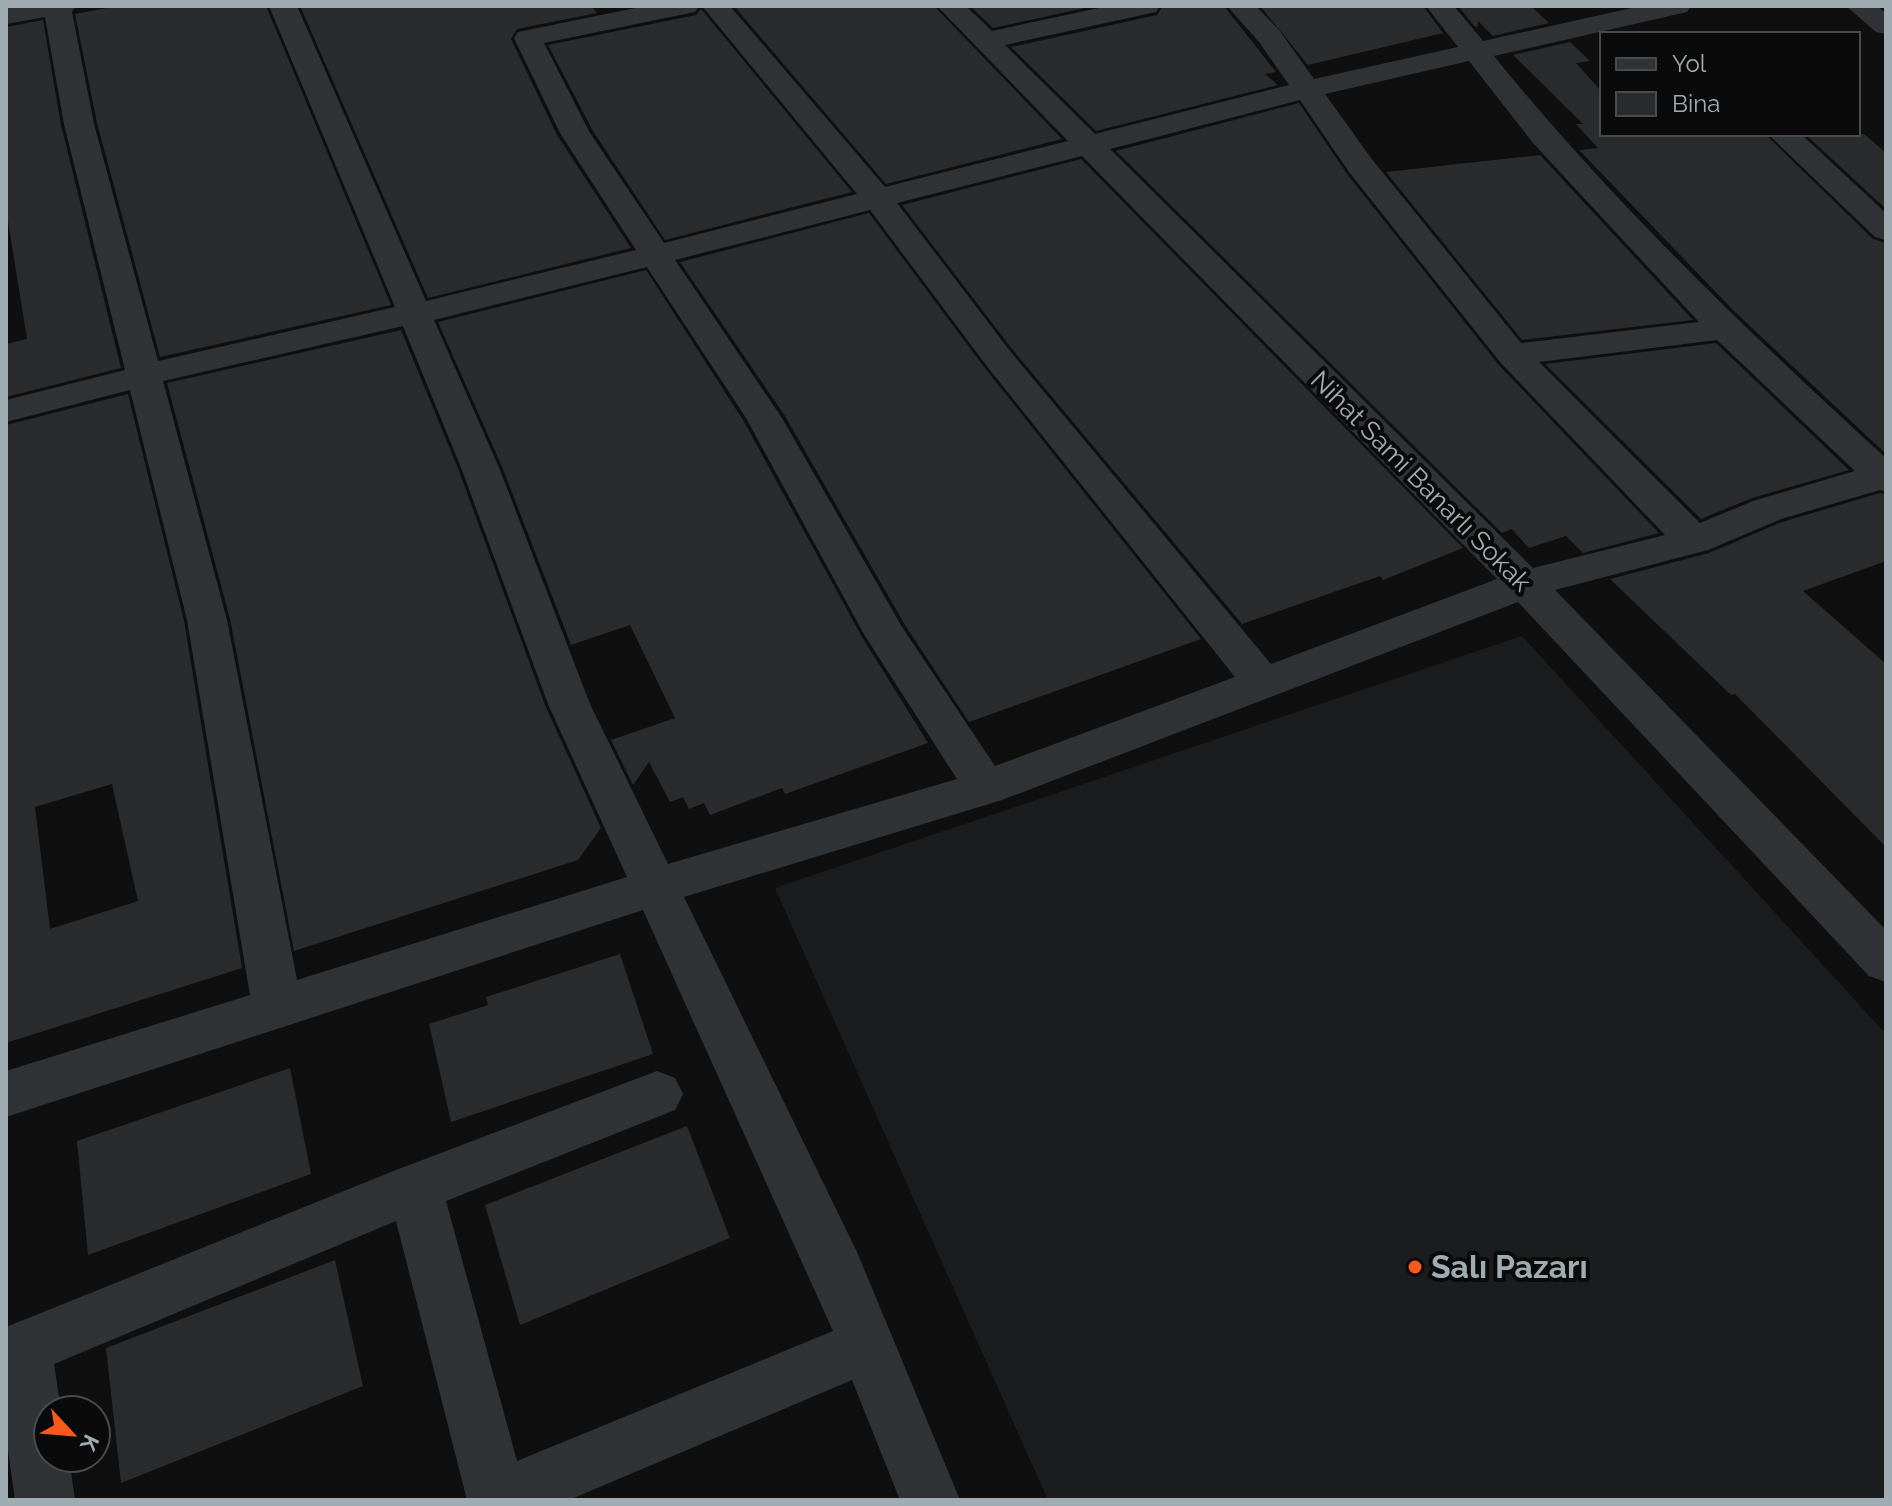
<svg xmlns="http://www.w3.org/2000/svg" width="1892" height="1506" font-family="Raleway,sans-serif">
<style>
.built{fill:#1b1c1d}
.building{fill:#2a2b2d;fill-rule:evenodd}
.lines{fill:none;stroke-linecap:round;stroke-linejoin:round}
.minor{fill:#303335;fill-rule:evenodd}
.poi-dot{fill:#fb591c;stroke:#0a0a0b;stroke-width:3}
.labels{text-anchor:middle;stroke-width:8;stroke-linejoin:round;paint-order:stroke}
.street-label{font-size:26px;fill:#9facb2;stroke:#0a0a0b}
.near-poi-label{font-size:32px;font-weight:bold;fill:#9facb2;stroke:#0a0a0b;text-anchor:start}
</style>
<rect width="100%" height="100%" fill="#0f0f10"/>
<path class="built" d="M1522,636L1886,1034V1500H1048L775,888Z"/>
<path class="building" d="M117,6H266L391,305L160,357L97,123L75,14Z
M300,6H591L597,13L517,29L511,39L557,135L631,248L428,298Z
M734,6H934L1062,139L886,184Z
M970,6H1094L993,28Z
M1163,6H1224L1276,72L1265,74L1278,85L1096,131L1011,47L1157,15Z
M1260,6H1423L1443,33L1308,65Z
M1458,6H1531L1549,23L1493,36L1478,21V26L1475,27Z
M701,9L852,192L665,240L593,131L548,45L696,15Z
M43,20L61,125L121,368L6,397V344L27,339L6,209V27Z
M1570,42L1590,61L1576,63L1602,92V134H1765L1873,239L1886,243V454L1734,311L1579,150L1598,148L1576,124H1583L1513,55Z
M1299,103L1347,174L1498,364L1659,533L1583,553L1566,536L1529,548L1512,529L1502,533L1116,151Z
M1805,134H1864L1886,153V209Z
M1540,155L1693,320L1522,340L1386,172Z
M1081,159L1463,548L1383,580L1380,576L1242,624L1012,349L902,205Z
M869,213L984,367L1201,639L969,722L905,625L785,416L680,262Z
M646,270L743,420L862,637L928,743L785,794L782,788L710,815L704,803L689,809L683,797L670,802L649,762L633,785L611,740L675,718L630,625L571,645L503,469L438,322Z
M401,330L459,471L545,705L601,828L578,860L294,951L230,619L167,383Z
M1716,343L1849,470L1752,498L1701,519L1545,364Z
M128,394L184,621L242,968L6,1043V425ZM112,784L138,901L50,929L35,807Z
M1880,493L1886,494V561L1803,591L1886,664V847L1735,694L1731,695L1610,579L1709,553L1782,522Z
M620,954L653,1054L451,1122L429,1024L488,1005L486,997Z
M290,1068L311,1174L88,1255L77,1141Z
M687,1126L730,1238L520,1325L485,1205Z
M335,1260L363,1386L121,1483L106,1348Z"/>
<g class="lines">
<path class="minor" d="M16,6H76L72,12L94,124L158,361L395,307L269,6H297L426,301L636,250L560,133L514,38L518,32L528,30L645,6H699L695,12L685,14L544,43L590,133L664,243L857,194L702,6H730L885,187L1068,141L937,6H966L992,31L1108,6H1160L1156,12L1005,45L1095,134L1289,85L1259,42L1227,6H1256L1279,30L1314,79L1458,47L1426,6H1454L1483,41L1641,6H1691L1687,12L1494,56C1612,202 1747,331 1886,458V491L1880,490L1781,519L1708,550L1555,590L1886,930V982L1869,976L1518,602L1002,800L684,897L857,1252L960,1500H900L852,1380L569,1500H467L396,1221L54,1364L61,1410H48V1458H69L75,1500H15L6,1436V1327L396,1170L657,1071L675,1078L683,1094L675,1110L446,1201L517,1461L833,1331L643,910L6,1117V1071L250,995L187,620L130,390L6,422V400L125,370L64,124L45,17L6,24V8ZM1469,61L1533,143L1699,322L1521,343L1371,158L1325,94ZM1300,100L1349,172L1500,362L1665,535L1533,568L1110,149ZM1082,156L1497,579L1271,664L1010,351L897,203ZM870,210L986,365L1235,677L995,766L902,627L782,418L675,260ZM647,267L746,418L865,636L957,779L668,864L590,704L500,470L434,320ZM403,326L462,470L548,704L627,877L297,980L227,620L163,381ZM1717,340L1855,471L1753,501L1700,523L1539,362Z
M1846,6H1877L1886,13V34L1876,32Z
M1768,134H1801L1886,213V240L1875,237Z"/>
</g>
<circle class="poi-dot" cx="1415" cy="1267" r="8"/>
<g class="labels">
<g class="street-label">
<text transform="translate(1421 481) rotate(45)" y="9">Nihat Sami Banarlı Sokak</text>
</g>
<g class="near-poi-label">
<text x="1431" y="1278">Salı Pazarı</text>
</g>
</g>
<rect width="1892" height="1506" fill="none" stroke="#9facb2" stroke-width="16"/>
<rect x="1600" y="32" width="260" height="104" fill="#0a0a0b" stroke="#464b4e" stroke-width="2"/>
<rect x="1616" y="58" width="40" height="12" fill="#303335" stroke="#464b4e" stroke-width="2"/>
<text x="1672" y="72" font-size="24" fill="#9facb2">Yol</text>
<rect x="1616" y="92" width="40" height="24" fill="#2a2b2d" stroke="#464b4e" stroke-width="2"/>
<text x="1672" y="112" font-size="24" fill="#9facb2">Bina</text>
<g transform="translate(72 1434) rotate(116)"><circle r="38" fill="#0a0a0b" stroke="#464b4e" stroke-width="2"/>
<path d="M0-6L14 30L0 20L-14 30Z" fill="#fb591c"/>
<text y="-12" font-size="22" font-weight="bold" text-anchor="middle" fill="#9facb2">K</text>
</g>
</svg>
